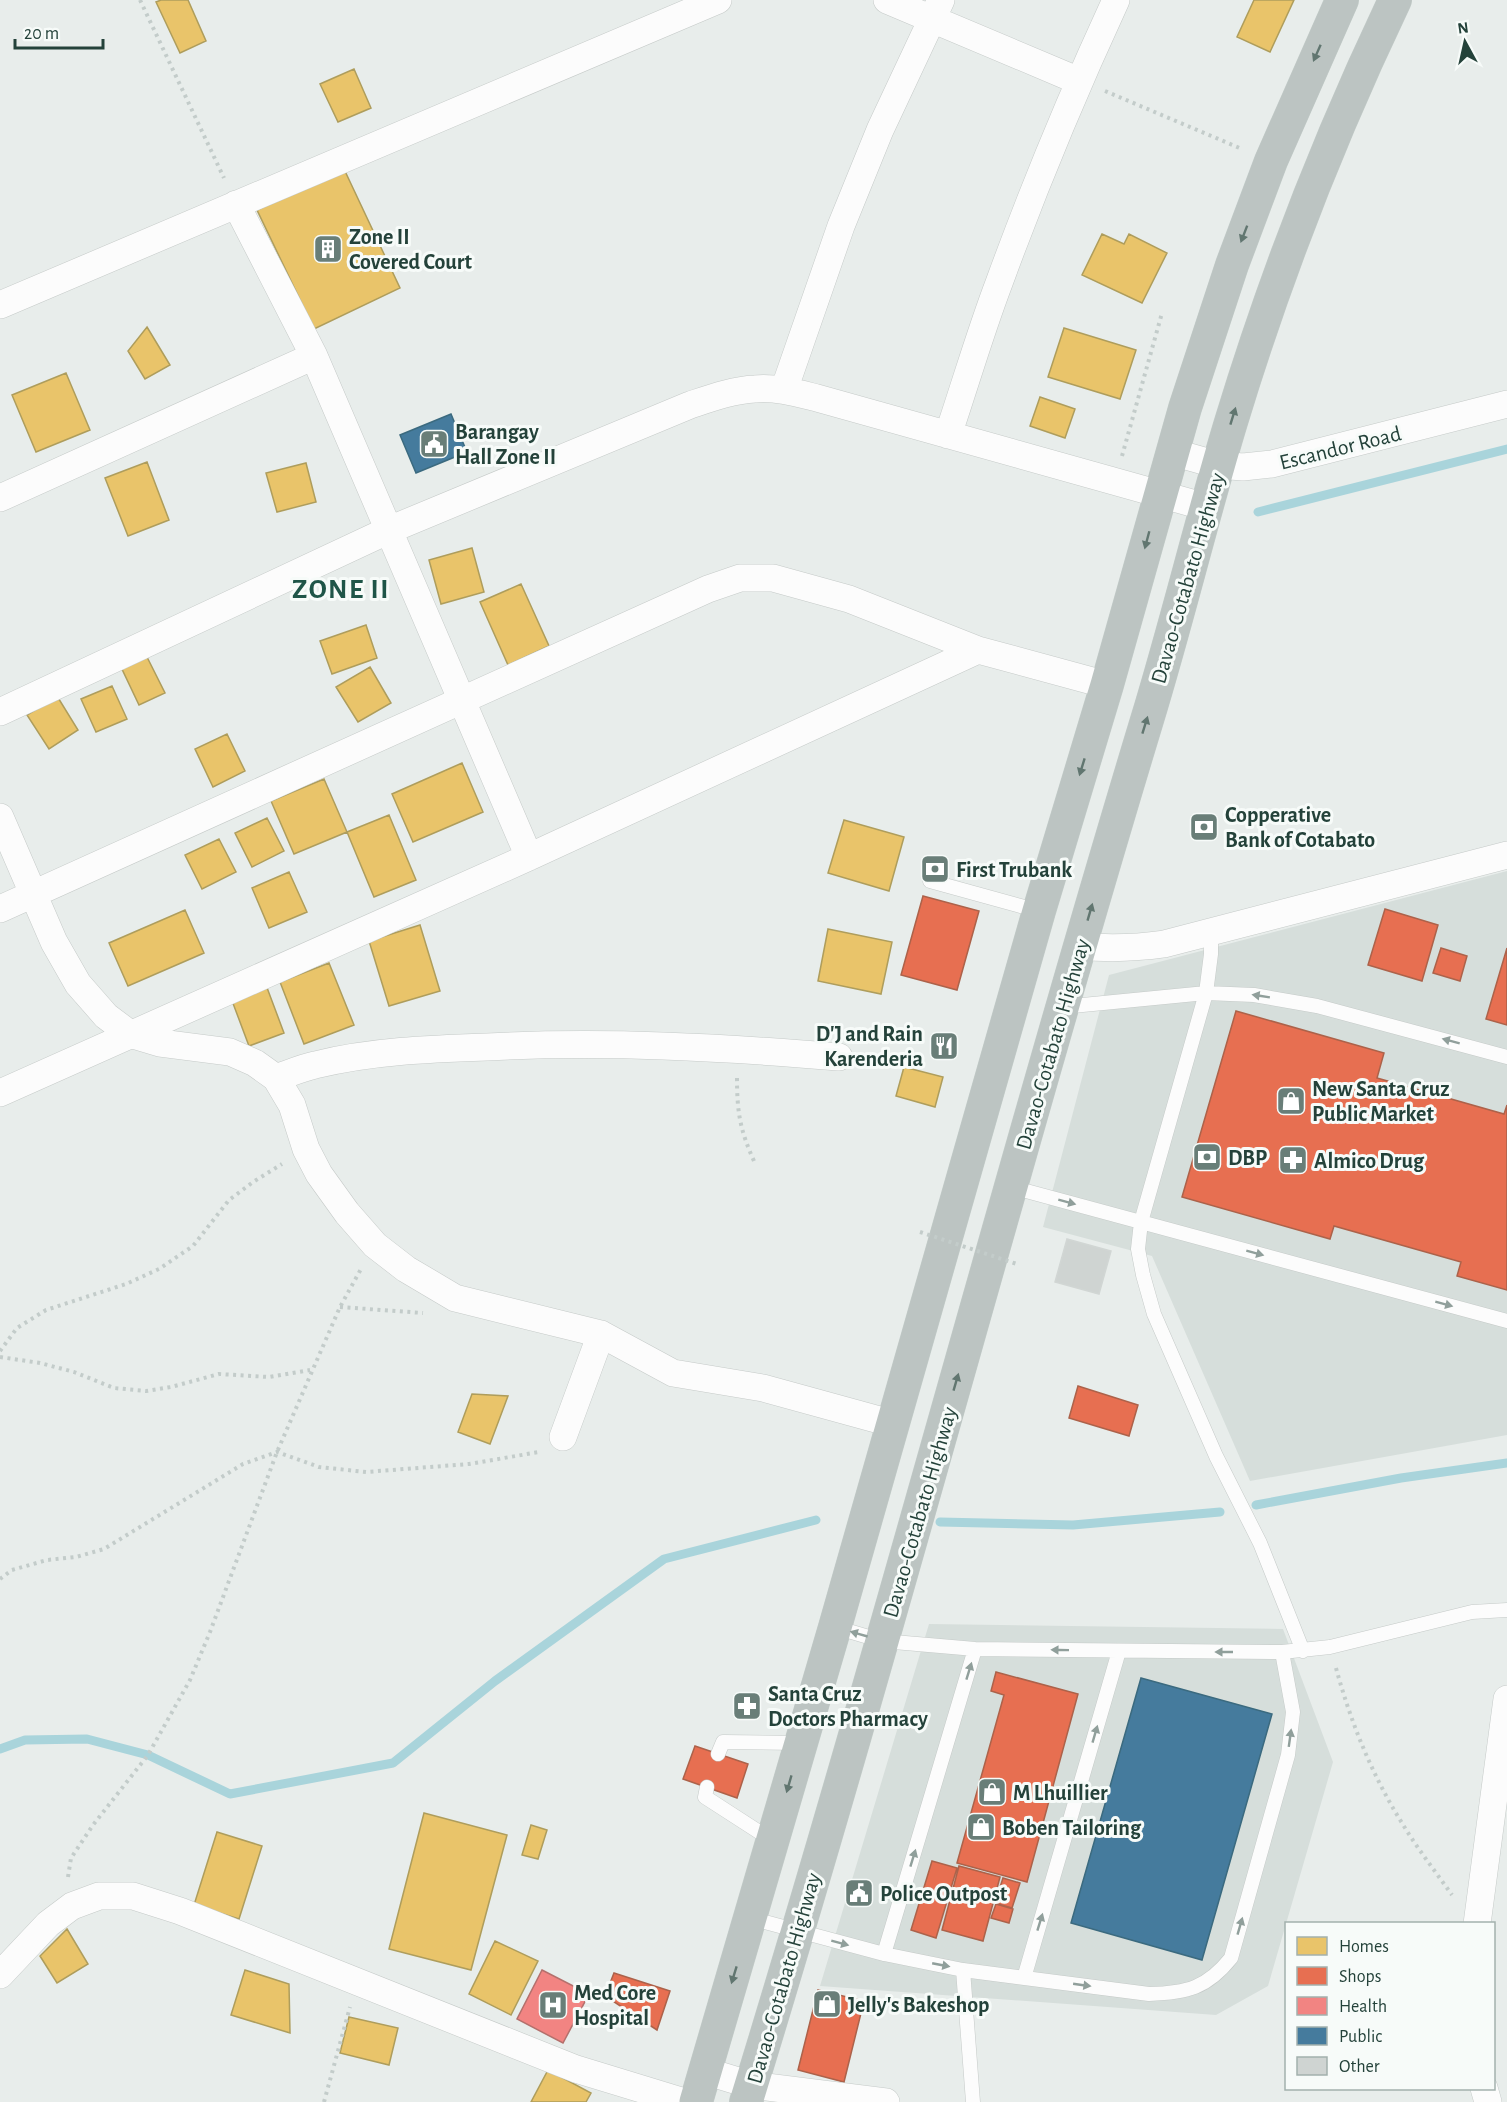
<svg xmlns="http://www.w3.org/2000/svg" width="1507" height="2102" font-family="'Alegreya Sans',sans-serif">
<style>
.built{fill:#d6dedb}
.homes{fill:#e9c46a;stroke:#ae9d5c;stroke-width:1.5}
.shops{fill:#e76f51;stroke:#ac624a;stroke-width:1.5}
.health{fill:#f28482;stroke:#b4706c;stroke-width:1.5}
.public{fill:#457b9d;stroke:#3b6a7f;stroke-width:1.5}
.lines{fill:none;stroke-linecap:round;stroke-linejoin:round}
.stream{stroke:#a9d4db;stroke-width:9}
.building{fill:#cfd4d2;stroke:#d1d6d4;stroke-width:1.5}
.lane-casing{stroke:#c5cac8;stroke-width:15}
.street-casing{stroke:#c5cac8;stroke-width:28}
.highway-casing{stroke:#c3ccc9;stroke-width:34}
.path{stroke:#c3ccca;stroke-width:4;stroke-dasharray:3 4.5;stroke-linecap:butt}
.lane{stroke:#fcfcfc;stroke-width:14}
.street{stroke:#fcfcfc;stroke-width:27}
.highway{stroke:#bcc4c2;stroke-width:33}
.path-bridge{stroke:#c3ccca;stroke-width:4;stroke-dasharray:3 4.5;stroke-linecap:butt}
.oneway{fill:#617670}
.oneway2{fill:#909f9b}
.labels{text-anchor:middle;stroke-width:6;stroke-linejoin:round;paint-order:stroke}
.poi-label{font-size:22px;font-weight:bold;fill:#24423a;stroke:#f7fbf9;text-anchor:start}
.street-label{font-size:22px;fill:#24423a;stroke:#f7fbf9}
.district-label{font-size:28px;font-weight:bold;letter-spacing:1.5px;fill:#1f5548;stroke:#f7fbf9}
</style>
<rect width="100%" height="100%" fill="#e8edeb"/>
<path class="built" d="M1507,871V1435L1250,1481L1152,1256L1043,1227L1109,975Z
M929,1624L1283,1629L1333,1762L1268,1986L1216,2015L820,1986Z"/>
<path class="homes" d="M161,0H188L206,41L180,53L156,2Z
M1254,0H1294L1270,52L1237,37Z
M354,69L371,108L338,122L320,84Z
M344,169L400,288L314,329L257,210Z
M1102,234L1124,244L1129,234L1167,253L1142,303L1082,275Z
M147,327L170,365L145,379L128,351Z
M1064,328L1136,350L1120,399L1048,377Z
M66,373L90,430L36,452L12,395Z
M1040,397L1075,409L1065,438L1030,426Z
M147,462L169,520L128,536L105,478Z
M306,463L316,502L277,512L266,473Z
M472,548L484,592L441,604L429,560Z
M521,584L549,646L508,665L480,602Z
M366,625L377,658L332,674L320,641Z
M146,655L165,693L139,705L121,667Z
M370,667L391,703L358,722L336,687Z
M112,686L127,719L96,732L81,699Z
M57,696L78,730L49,749L27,715Z
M227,734L245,771L213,787L195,749Z
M462,763L483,812L413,842L392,794Z
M324,779L347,832L294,854L271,801Z
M389,815L416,880L374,897L347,832Z
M267,818L284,851L252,867L235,833Z
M844,820L904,837L889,891L828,873Z
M219,839L236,872L202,889L185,855Z
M289,872L307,912L269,928L252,888Z
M185,910L204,953L128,986L109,943Z
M420,925L440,991L389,1006L369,941Z
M828,929L892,942L881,994L818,981Z
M329,963L354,1025L304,1044L280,982Z
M266,985L284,1033L249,1046L231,998Z
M904,1067L943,1077L935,1107L896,1096Z
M472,1394L508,1396L490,1444L458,1432Z
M424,1813L507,1835L471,1970L389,1949Z
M531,1825L547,1830L538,1859L522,1855Z
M217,1832L262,1846L239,1919L194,1905Z
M67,1929L88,1964L57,1983L40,1956Z
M495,1941L538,1961L511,2015L469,1994Z
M245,1970L289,1984L290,2033L231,2015Z
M349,2017L398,2028L389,2065L340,2053Z
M548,2070L591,2093L586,2102H531Z"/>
<path class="shops" d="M923,896L979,911L957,990L901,975Z
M1385,909L1438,925L1422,981L1368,965Z
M1441,948L1467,956L1460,981L1433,973Z
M1507,948V1025L1486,1019Z
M1236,1011L1384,1053L1377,1078L1504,1114L1507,1105V1290L1457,1276L1461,1262L1334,1226L1330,1239L1182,1197Z
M1078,1386L1138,1405L1129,1436L1069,1418Z
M996,1672L1078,1694L1027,1882L957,1863L1004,1695L991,1691Z
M695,1746L748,1764L737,1798L683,1779Z
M932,1861L957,1868L936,1938L911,1930Z
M959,1866L1000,1877L983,1941L942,1930Z
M1003,1878L1020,1883L1012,1908L995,1903Z
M996,1904L1013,1909L1009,1923L991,1918Z
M614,1973L670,1991L657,2030L605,1996Z
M818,1990L864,2001L844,2082L798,2070Z"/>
<path class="health" d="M542,1970L589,1994L563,2043L517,2019Z"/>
<path class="public" d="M451,414L467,452L416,473L400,435Z
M1141,1678L1272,1714L1202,1960L1071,1923Z"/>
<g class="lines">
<path class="stream" d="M1258,512L1507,449
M1256,1505L1401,1478L1507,1463
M940,1522L1073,1525L1220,1512
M0,1749L25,1740L87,1739L148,1755L230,1794L393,1763L495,1681L664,1559L816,1520"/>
</g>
<path class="building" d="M1067,1239L1111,1251L1099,1294L1055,1282Z"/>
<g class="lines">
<g class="lane-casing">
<path id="lane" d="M930,881L1039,911
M1211,932V954L1206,993L1141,1222L1138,1249L1143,1275L1154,1314L1216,1456L1260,1543L1303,1651
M1062,1007L1206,993L1254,995L1317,1006L1507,1057
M1011,1187L1507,1321
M835,1627L882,1641L975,1649L1282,1652L1330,1647L1472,1612L1507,1610
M718,1754L723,1742L802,1743
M707,1787L705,1797L773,1841
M750,1918L884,1954L963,1970L1149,1994C1187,1993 1207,1988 1231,1958L1288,1755L1293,1712L1282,1652
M884,1954L975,1649
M963,1970L973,2102
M1024,1978L1119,1651"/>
</g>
<g class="street-casing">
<path id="street" d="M887,0L1079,81
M236,204L314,356L529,857
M0,305L718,0
M784,390L841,226L880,130L941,0
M948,435C965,385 980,333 999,283C1034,187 1073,93 1116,0
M1172,452L1218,465L1243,467L1272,464L1507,404
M0,498L314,356
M0,712L389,530L690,405C711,398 733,390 755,389C776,387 797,393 817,398L1206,507
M0,817L54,942L78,984L106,1016L130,1034L160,1043L230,1052L255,1063L276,1078L292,1105L306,1149L319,1174L347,1213L375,1245L406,1269L455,1298L601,1334L673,1373L763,1388L894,1424
M0,909L708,589L740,578H773L849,599L978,650L1107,685
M1080,946C1109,949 1135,948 1164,944L1507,855
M276,1078C288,1074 301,1068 315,1065C371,1051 429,1049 487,1047C605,1041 721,1047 839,1057
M0,1093L529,857L978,650
M563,1437L601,1334
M1477,1924L1507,1699
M0,1975L48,1924L72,1906L99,1896H133L180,1911L576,2069L684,2102
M705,2071L751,2085L886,2102
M1484,2088L1488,2102"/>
</g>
<g class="highway-casing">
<path id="highway" d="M696,2102L835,1627L1039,911L1107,685L1185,408L1232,265L1271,161L1342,0
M746,2102C887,1644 1008,1179 1147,720C1177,622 1201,521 1231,422C1275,277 1330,136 1395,0"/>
</g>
<path class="path" d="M140,0L224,178
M1105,91L1242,149
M1122,456L1162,313
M737,1078C737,1112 740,1130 754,1161
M340,1307L423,1313
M0,1351L17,1328L46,1310L126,1284L159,1269L193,1246L229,1200L253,1182L282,1164
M0,1357L40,1363L74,1372L114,1388L146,1391L171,1387L219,1374L269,1377L310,1370
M0,1579L12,1570L47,1560L76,1557L104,1549L243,1464L277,1452L319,1467L366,1472L469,1464L539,1452
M1336,1668C1351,1723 1372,1775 1402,1823C1417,1848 1435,1871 1452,1895
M68,1877L71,1858L93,1825L148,1755L190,1680L210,1632L277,1452L340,1307L361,1269
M324,2102L350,2007"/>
<use href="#lane" class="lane"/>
<use href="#street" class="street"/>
<use href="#highway" class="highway"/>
<path class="path-bridge" d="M920,1232L1017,1264"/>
</g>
<defs><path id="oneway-solid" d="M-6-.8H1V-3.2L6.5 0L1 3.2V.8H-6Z" transform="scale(1.5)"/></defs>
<g class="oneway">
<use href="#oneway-solid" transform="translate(1317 53) rotate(114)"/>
<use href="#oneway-solid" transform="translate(1244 234) rotate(111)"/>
<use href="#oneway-solid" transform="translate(1233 416) rotate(-73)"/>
<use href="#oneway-solid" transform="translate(1147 540) rotate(105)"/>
<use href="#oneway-solid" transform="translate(1145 725) rotate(-73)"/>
<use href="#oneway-solid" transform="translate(1082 767) rotate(107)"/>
<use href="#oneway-solid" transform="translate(1090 912) rotate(-74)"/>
<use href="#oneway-solid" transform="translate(956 1382) rotate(-74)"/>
<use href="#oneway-solid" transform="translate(789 1784) rotate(106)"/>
<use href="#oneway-solid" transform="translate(734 1975) rotate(107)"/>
</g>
<g class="oneway2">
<use href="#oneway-solid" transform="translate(1261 996) rotate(-171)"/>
<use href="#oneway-solid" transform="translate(1451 1041) rotate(-165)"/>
<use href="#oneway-solid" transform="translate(1067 1202) rotate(15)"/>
<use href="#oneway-solid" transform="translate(1255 1253) rotate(15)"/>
<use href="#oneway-solid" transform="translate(1444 1304) rotate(15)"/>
<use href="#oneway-solid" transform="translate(859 1634) rotate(-164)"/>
<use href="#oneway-solid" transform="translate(1060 1650) rotate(-179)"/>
<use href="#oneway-solid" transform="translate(1224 1652) rotate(-180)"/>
<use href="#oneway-solid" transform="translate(969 1671) rotate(-73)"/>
<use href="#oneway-solid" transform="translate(1095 1734) rotate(-74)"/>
<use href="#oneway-solid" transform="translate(1290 1738) rotate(-82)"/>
<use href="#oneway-solid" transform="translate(913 1858) rotate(-73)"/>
<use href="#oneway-solid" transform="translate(1040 1922) rotate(-73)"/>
<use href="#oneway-solid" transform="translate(1240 1926) rotate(-74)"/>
<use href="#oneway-solid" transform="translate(840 1943) rotate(15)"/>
<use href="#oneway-solid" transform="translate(941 1965) rotate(11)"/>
<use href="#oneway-solid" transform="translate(1082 1985) rotate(8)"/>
</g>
<defs>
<g id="building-square" transform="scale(1.5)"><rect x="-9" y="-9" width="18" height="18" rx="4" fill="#697e78" stroke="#f7fbf9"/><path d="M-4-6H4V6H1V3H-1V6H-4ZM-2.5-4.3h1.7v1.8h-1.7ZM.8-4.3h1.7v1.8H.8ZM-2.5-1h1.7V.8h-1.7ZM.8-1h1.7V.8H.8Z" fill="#fff"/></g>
<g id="civic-square" transform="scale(1.5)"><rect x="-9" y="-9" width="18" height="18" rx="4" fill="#697e78" stroke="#f7fbf9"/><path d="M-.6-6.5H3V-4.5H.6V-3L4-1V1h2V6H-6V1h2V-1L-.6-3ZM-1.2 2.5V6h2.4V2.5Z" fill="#fff"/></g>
<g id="bank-square" transform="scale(1.5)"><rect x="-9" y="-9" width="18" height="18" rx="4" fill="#697e78" stroke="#f7fbf9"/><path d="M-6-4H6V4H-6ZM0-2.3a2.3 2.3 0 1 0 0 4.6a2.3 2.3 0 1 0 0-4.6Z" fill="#fff"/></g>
<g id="restaurant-square" transform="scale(1.5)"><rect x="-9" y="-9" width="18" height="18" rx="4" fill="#697e78" stroke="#f7fbf9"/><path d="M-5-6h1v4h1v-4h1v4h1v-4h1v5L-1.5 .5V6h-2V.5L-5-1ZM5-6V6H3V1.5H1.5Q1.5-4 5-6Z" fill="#fff"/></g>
<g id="shop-square" transform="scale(1.5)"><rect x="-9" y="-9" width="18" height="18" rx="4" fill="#697e78" stroke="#f7fbf9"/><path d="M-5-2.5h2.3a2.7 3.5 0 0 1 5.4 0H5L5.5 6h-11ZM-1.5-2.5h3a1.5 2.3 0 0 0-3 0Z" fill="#fff"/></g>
<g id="pharmacy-square" transform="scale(1.5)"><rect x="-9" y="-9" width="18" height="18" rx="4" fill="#697e78" stroke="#f7fbf9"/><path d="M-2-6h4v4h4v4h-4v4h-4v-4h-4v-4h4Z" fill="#fff"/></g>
<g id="hospital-square" transform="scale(1.5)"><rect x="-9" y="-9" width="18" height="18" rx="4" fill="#697e78" stroke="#f7fbf9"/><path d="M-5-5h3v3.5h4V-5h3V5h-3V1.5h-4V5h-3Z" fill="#fff"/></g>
</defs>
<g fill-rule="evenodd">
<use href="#building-square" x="328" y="249"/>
<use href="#civic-square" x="434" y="444"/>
<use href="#bank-square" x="1204" y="827"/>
<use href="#bank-square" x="935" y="869"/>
<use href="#restaurant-square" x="944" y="1046"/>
<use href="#shop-square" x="1291" y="1101"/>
<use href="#bank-square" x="1207" y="1157"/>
<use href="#pharmacy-square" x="1293" y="1160"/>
<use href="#pharmacy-square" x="747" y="1706"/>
<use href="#shop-square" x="992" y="1792"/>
<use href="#shop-square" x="981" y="1827"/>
<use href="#civic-square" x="859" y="1893"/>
<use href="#shop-square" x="827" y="2004"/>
<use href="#hospital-square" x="553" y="2005"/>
</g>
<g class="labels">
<g class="poi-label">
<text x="349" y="244">Zone II<tspan x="349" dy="25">Covered Court</tspan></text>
<text x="455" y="439">Barangay<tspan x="455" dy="25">Hall Zone II</tspan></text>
<text x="1225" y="822">Copperative<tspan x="1225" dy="25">Bank of Cotabato</tspan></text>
<text x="956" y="877">First Trubank</text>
<text x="923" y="1041" text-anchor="end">D'J and Rain<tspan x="923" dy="25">Karenderia</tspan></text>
<text x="1312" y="1096">New Santa Cruz<tspan x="1312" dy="25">Public Market</tspan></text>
<text x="1228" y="1165">DBP</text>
<text x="1314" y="1168">Almico Drug</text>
<text x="768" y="1701">Santa Cruz<tspan x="768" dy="25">Doctors Pharmacy</tspan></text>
<text x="1013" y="1800">M Lhuillier</text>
<text x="1002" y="1835">Boben Tailoring</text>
<text x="880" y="1901">Police Outpost</text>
<text x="574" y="2000">Med Core<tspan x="574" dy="25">Hospital</tspan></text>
<text x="848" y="2012">Jelly's Bakeshop</text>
</g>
<g class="street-label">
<text transform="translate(1340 447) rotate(-14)" y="8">Escandor Road</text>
<text transform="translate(1187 578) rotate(-74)" y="8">Davao-Cotabato Highway</text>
<text transform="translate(1052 1044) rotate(-74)" y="8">Davao-Cotabato Highway</text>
<text transform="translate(919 1512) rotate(-74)" y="8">Davao-Cotabato Highway</text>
<text transform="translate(783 1978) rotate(-74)" y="8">Davao-Cotabato Highway</text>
</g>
<g class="district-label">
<text x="341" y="598">ZONE II</text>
</g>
</g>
<rect x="1285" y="1922" width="210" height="168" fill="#f7fbf9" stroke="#a3b1ad" stroke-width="1.5"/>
<rect x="1297" y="1937" width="30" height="18" fill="#e9c46a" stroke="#a3b1ad" stroke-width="1.5"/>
<text x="1339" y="1952" font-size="18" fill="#24423a">Homes</text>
<rect x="1297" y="1967" width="30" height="18" fill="#e76f51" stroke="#a3b1ad" stroke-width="1.5"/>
<text x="1339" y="1982" font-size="18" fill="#24423a">Shops</text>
<rect x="1297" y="1997" width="30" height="18" fill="#f28482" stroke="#a3b1ad" stroke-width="1.5"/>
<text x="1339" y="2012" font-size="18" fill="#24423a">Health</text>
<rect x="1297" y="2027" width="30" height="18" fill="#457b9d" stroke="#a3b1ad" stroke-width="1.5"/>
<text x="1339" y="2042" font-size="18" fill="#24423a">Public</text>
<rect x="1297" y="2057" width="30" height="18" fill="#cfd4d2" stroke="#a3b1ad" stroke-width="1.5"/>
<text x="1339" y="2072" font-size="18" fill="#24423a">Other</text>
<g transform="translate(1465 42) rotate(352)" stroke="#f7fbf9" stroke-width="4.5" paint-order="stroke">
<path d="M0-4.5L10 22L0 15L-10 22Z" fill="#24423a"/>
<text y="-9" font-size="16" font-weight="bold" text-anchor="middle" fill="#24423a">N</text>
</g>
<path d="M15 39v9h88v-9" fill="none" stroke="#24423a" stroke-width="3"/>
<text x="24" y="39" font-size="18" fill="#24423a" stroke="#f7fbf9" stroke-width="4.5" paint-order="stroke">20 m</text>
</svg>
